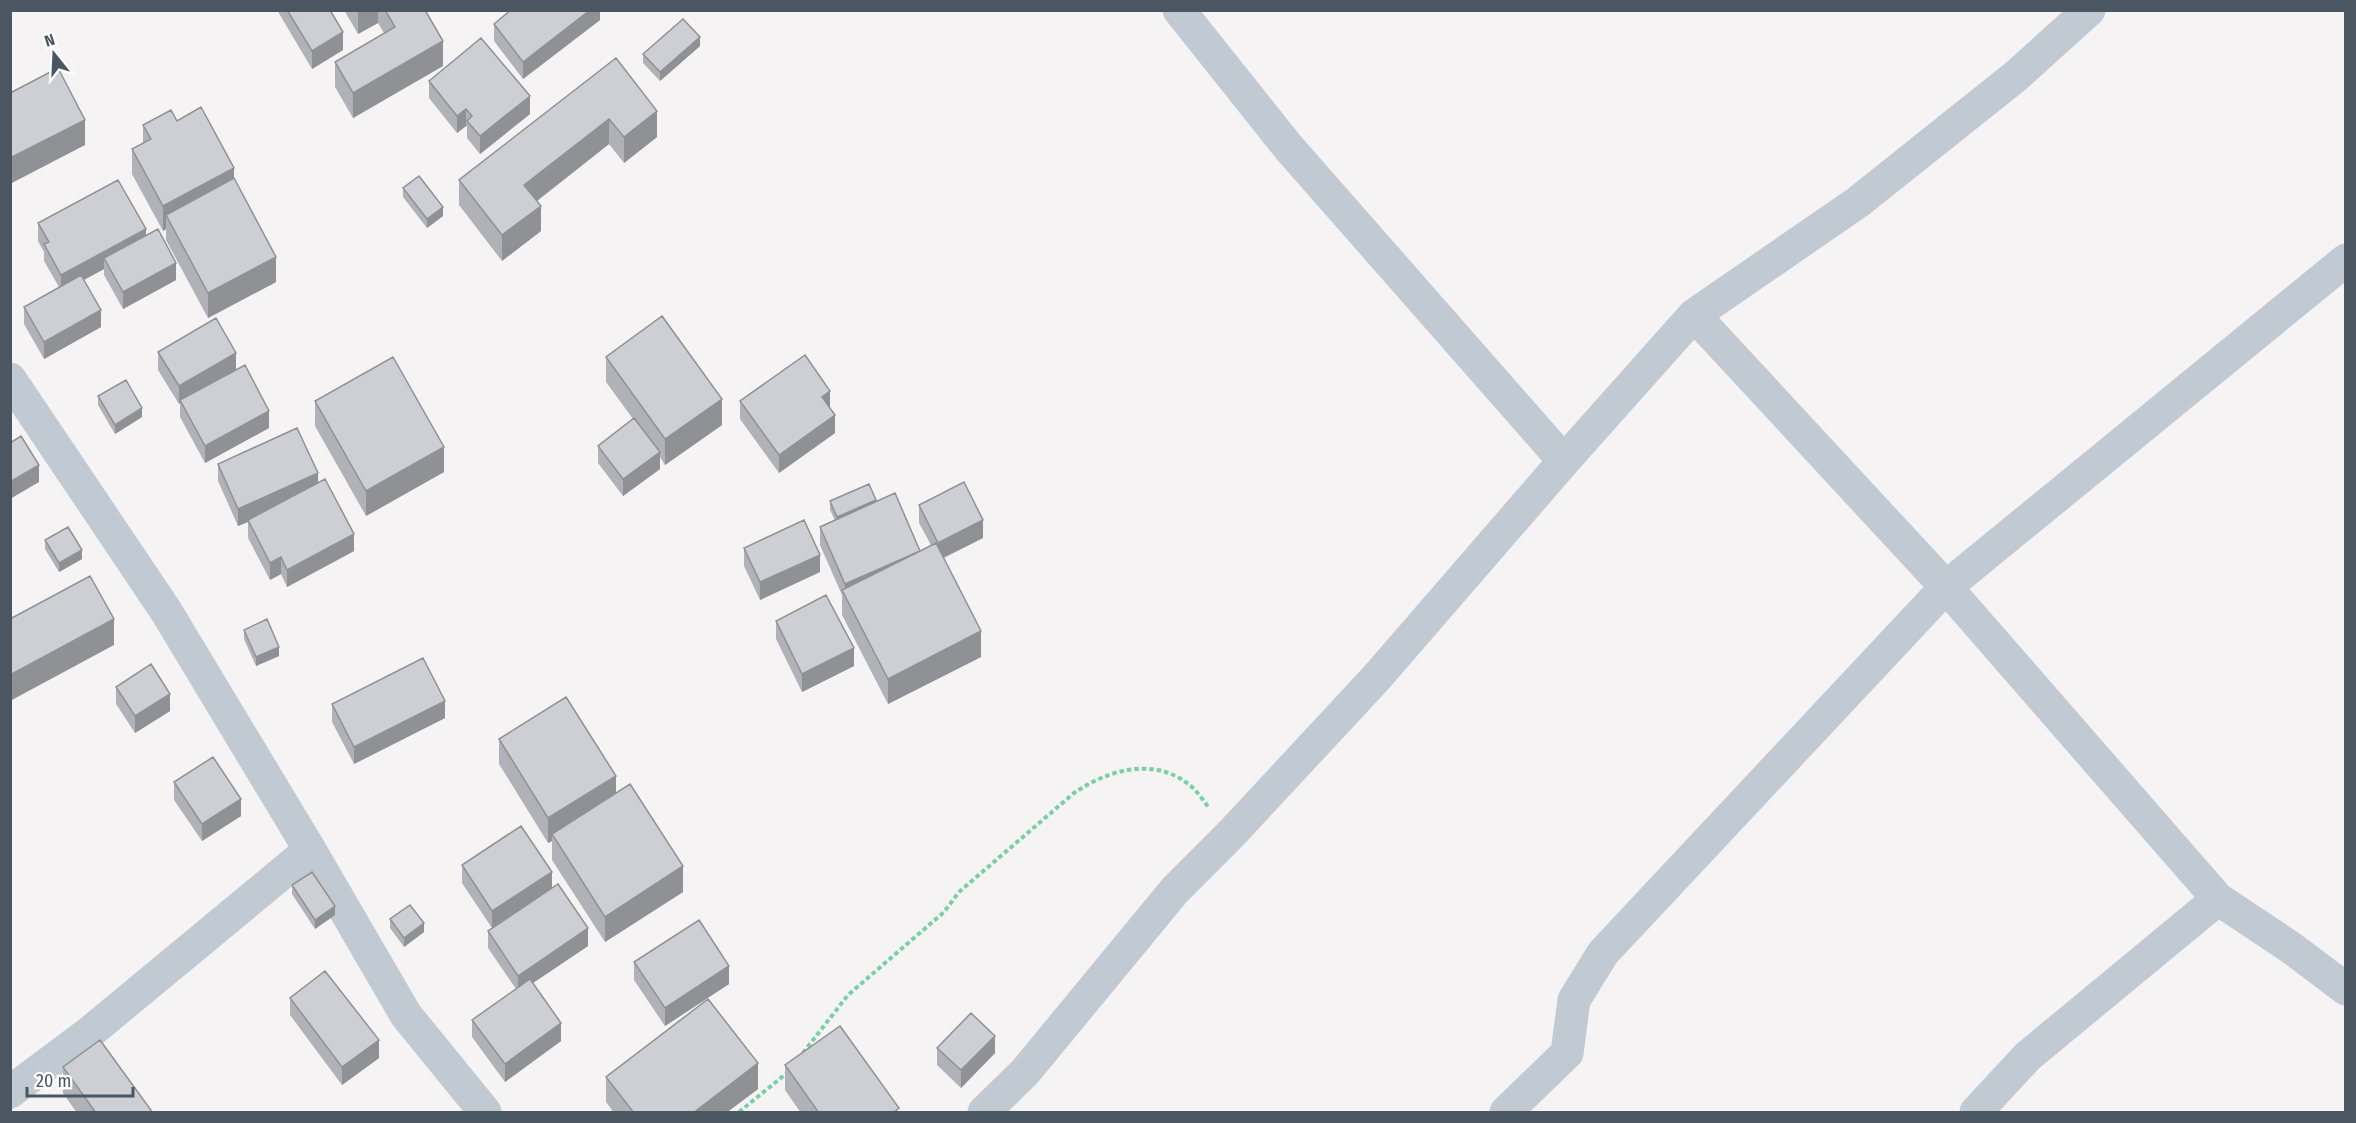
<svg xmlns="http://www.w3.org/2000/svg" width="2356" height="1123" font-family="'Fira Sans Condensed',sans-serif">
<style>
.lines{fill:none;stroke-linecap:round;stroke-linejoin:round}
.path{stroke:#7ad0a6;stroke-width:4;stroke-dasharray:4.5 3;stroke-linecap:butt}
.minor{stroke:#c1cad2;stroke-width:33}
.wall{fill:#b0b2b7}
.shaded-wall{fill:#909195}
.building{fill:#cdcfd5;stroke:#909195;stroke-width:1.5}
</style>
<rect width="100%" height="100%" fill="#f5f3f3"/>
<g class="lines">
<path class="path" d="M803,1053L848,995L944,912L959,892L1074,793C1108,770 1152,757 1187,783C1196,789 1203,800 1209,808
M739,1112L787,1073"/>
<path class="minor" d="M1179,10L1289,148L1564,461
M1694,315L1946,587L2218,899L2290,947L2346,989
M10,379L166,611L310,850L406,1015L485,1112
M10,1092L89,1033L310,850
M984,1112L1025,1072L1175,890L1232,833L1377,677L1564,461L1694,315L1858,202L2016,76L2089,10
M1506,1112L1567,1053L1574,1000L1603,953L1946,587L2346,260
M1976,1112L2028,1056L2218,899"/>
</g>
<path class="wall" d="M277,10H330L343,50L312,69Z
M344,10H425L443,66L353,118L335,87V62L384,33L378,23L358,34Z
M600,10V20L523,79L494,41V24Z
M700,46L660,81L643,63V54Z
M616,58L657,137L624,163L609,144L537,201L541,231L502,261L459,205V180Z
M429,81L530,114L480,154L467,138V127L466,126L457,133L429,98Z
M177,121L234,178L276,282L208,318L166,240V229L163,231L132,174V149L143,143V125Z
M403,188L443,216L427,228L403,197Z
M38,223L146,236L176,280L123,309L104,275V269L84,280L101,327L44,359L24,324V307L59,287L44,261V252L38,241Z
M158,352L236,369L269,428L205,463L180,417V403L179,404L158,370Z
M606,357L722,425L665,465L660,457V469L623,496L598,463V446L633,419L606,382Z
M98,396L142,417L115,434L98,405Z
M315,401L444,472L366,516L315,426Z
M740,401L835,433L779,473L740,419Z
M218,464L318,483L354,551L287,587L281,574L270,580L248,538V522L238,526L218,481Z
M830,501L876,502L920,551L931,545L919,523V505L983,538L944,558L981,657L888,704L842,615V595L820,545V527L835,520L830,510Z
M45,540L82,559L59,572L45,549Z
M744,548L820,572L760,600L744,566Z
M776,621L854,666L802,692L776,639Z
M244,630L279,656L256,666L244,639Z
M116,687L170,711L135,733L116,704Z
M332,704L445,718L354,764L332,722Z
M499,739L616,793L683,892L605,942L552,860V841L548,843L499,764Z
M174,782L241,816L202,841L174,800Z
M462,865L552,888L588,946L533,983L561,1041L505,1082L472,1037V1020L516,989L488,948V931L492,928L462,883Z
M292,885L335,915L315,929L292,894Z
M390,919L424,932L404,947L390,928Z
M634,962L729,984L665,1026L634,980Z
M290,998L379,1058L342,1085L290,1015Z
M937,1048L995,1053L961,1088L937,1065Z
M785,1065L899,1113H801L785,1090Z
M63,1067L153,1113H77L63,1093Z
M606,1077L758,1089L726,1113H614L606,1102Z"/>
<path class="shaded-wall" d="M358,10H378V23L358,34Z
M590,10H600V20L523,79V62Z
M343,32V50L312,69V51Z
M700,37V46L660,81V72Z
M443,41V66L353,118V93Z
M530,96V114L480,154V136Z
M466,109V126L457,133V116Z
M657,111V137L624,163V137Z
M609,119V144L524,211V185Z
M85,120V145L10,184V158Z
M234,168V193L166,215V229L163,231V206Z
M541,206V231L502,261V235Z
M443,207V216L427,228V219Z
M146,229V246L104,258V269L61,292V275Z
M276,257V282L208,318V293Z
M176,263V280L123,309V292Z
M101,310V327L44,359V342Z
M236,353V370L180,400V403L179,404V386Z
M830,391V409L822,397Z
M722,399V425L665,465V439Z
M142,408V417L115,434V425Z
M269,411V428L205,463V446Z
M835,415V433L779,473V455Z
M444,447V472L366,516V491Z
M660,452V469L623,496V479Z
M39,465V482L10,499V482Z
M318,473V490L248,520V522L238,526V509Z
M876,500V509L837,526V517Z
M983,520V538L938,560V543Z
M354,534V551L287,587V570Z
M82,550V559L59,572V563Z
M920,551L845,596V584Z
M820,555V572L760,600V582Z
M281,557V574L270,580V563Z
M114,619V645L10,701V675Z
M981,631V657L888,704V679Z
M279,647V656L256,666V657Z
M854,648V666L802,692V674Z
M170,694V711L135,733V716Z
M445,701V718L354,764V747Z
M616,776V802L552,834V841L548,843V818Z
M241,799V816L202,841V824Z
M683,866V892L605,942V917Z
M552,872V890L492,928V911Z
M335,906V915L315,929V920Z
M424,923V932L404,947V938Z
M588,928V946L518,993V976Z
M729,966V984L665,1026V1008Z
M561,1023V1041L505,1082V1064Z
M995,1036V1053L961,1088V1070Z
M379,1040V1058L342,1085V1067Z
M758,1063V1089L726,1113H693Z"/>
<path class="building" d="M287,10H330L343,32L312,51Z
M385,10H425L443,41L353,93L335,62L395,27Z
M511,10H590L523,62L494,24Z
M683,19L700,37L660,72L643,54Z
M481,38L530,96L480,136L467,121L472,116L466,109L457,116L429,81Z
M616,58L657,111L624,137L609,119L524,185L541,206L502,235L459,180Z
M58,68L85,120L10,158V93Z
M201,107L234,168L163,206L132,149L151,139L143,125L171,110L177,121Z
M419,176L443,207L427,219L403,188Z
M234,178L276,257L208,293L166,215Z
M118,180L146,229L61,275L44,244L49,242L38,223Z
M158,229L176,263L123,292L104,258Z
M81,275L101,310L44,342L24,307Z
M662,316L722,399L665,439L606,357Z
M216,318L236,353L179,386L158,352Z
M805,355L830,391L822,397L835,415L779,455L740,401Z
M393,357L444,447L366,491L315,401Z
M245,365L269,411L205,446L180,400Z
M126,380L142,408L115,425L98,396Z
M634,418L660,452L623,479L598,446Z
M297,428L318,473L238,509L218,464Z
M21,436L39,465L10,482V443Z
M325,479L354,534L287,570L281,557L270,563L248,520Z
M964,482L983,520L938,543L919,505Z
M869,484L876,500L837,517L830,501Z
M895,493L920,551L845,584L820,527Z
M804,520L820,555L760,582L744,548Z
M68,527L82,550L59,563L45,540Z
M936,543L981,631L888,679L842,590Z
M90,576L114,619L10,675V619Z
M826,595L854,648L802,674L776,621Z
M267,619L279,647L256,657L244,630Z
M423,658L445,701L354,747L332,704Z
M151,664L170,694L135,716L116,687Z
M566,697L616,776L548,818L499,739Z
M213,757L241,799L202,824L174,782Z
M630,784L683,866L605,917L552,834Z
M521,826L552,872L492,911L462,865Z
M312,872L335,906L315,920L292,885Z
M558,884L588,928L518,976L488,931Z
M410,905L424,923L404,938L390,919Z
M699,920L729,966L665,1008L634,962Z
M325,971L379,1040L342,1067L290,998Z
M530,979L561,1023L505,1064L472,1020Z
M708,999L758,1063L693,1113H634L606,1077Z
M971,1013L995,1036L961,1070L937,1048Z
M840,1026L899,1108L893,1113H819L785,1065Z
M100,1040L153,1113H96L63,1067Z"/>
<rect width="2356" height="1123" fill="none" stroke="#4a5661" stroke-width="24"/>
<g transform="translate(54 54) rotate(342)" stroke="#ffffff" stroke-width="4.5" paint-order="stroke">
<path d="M0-4.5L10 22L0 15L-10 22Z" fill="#4a5661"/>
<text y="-9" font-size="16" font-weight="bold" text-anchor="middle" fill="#4a5661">N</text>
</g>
<path d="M27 1087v9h106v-9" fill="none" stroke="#4a5661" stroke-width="3"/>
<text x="36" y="1087" font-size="18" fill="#4a5661" stroke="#ffffff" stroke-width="4.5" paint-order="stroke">20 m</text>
</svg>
